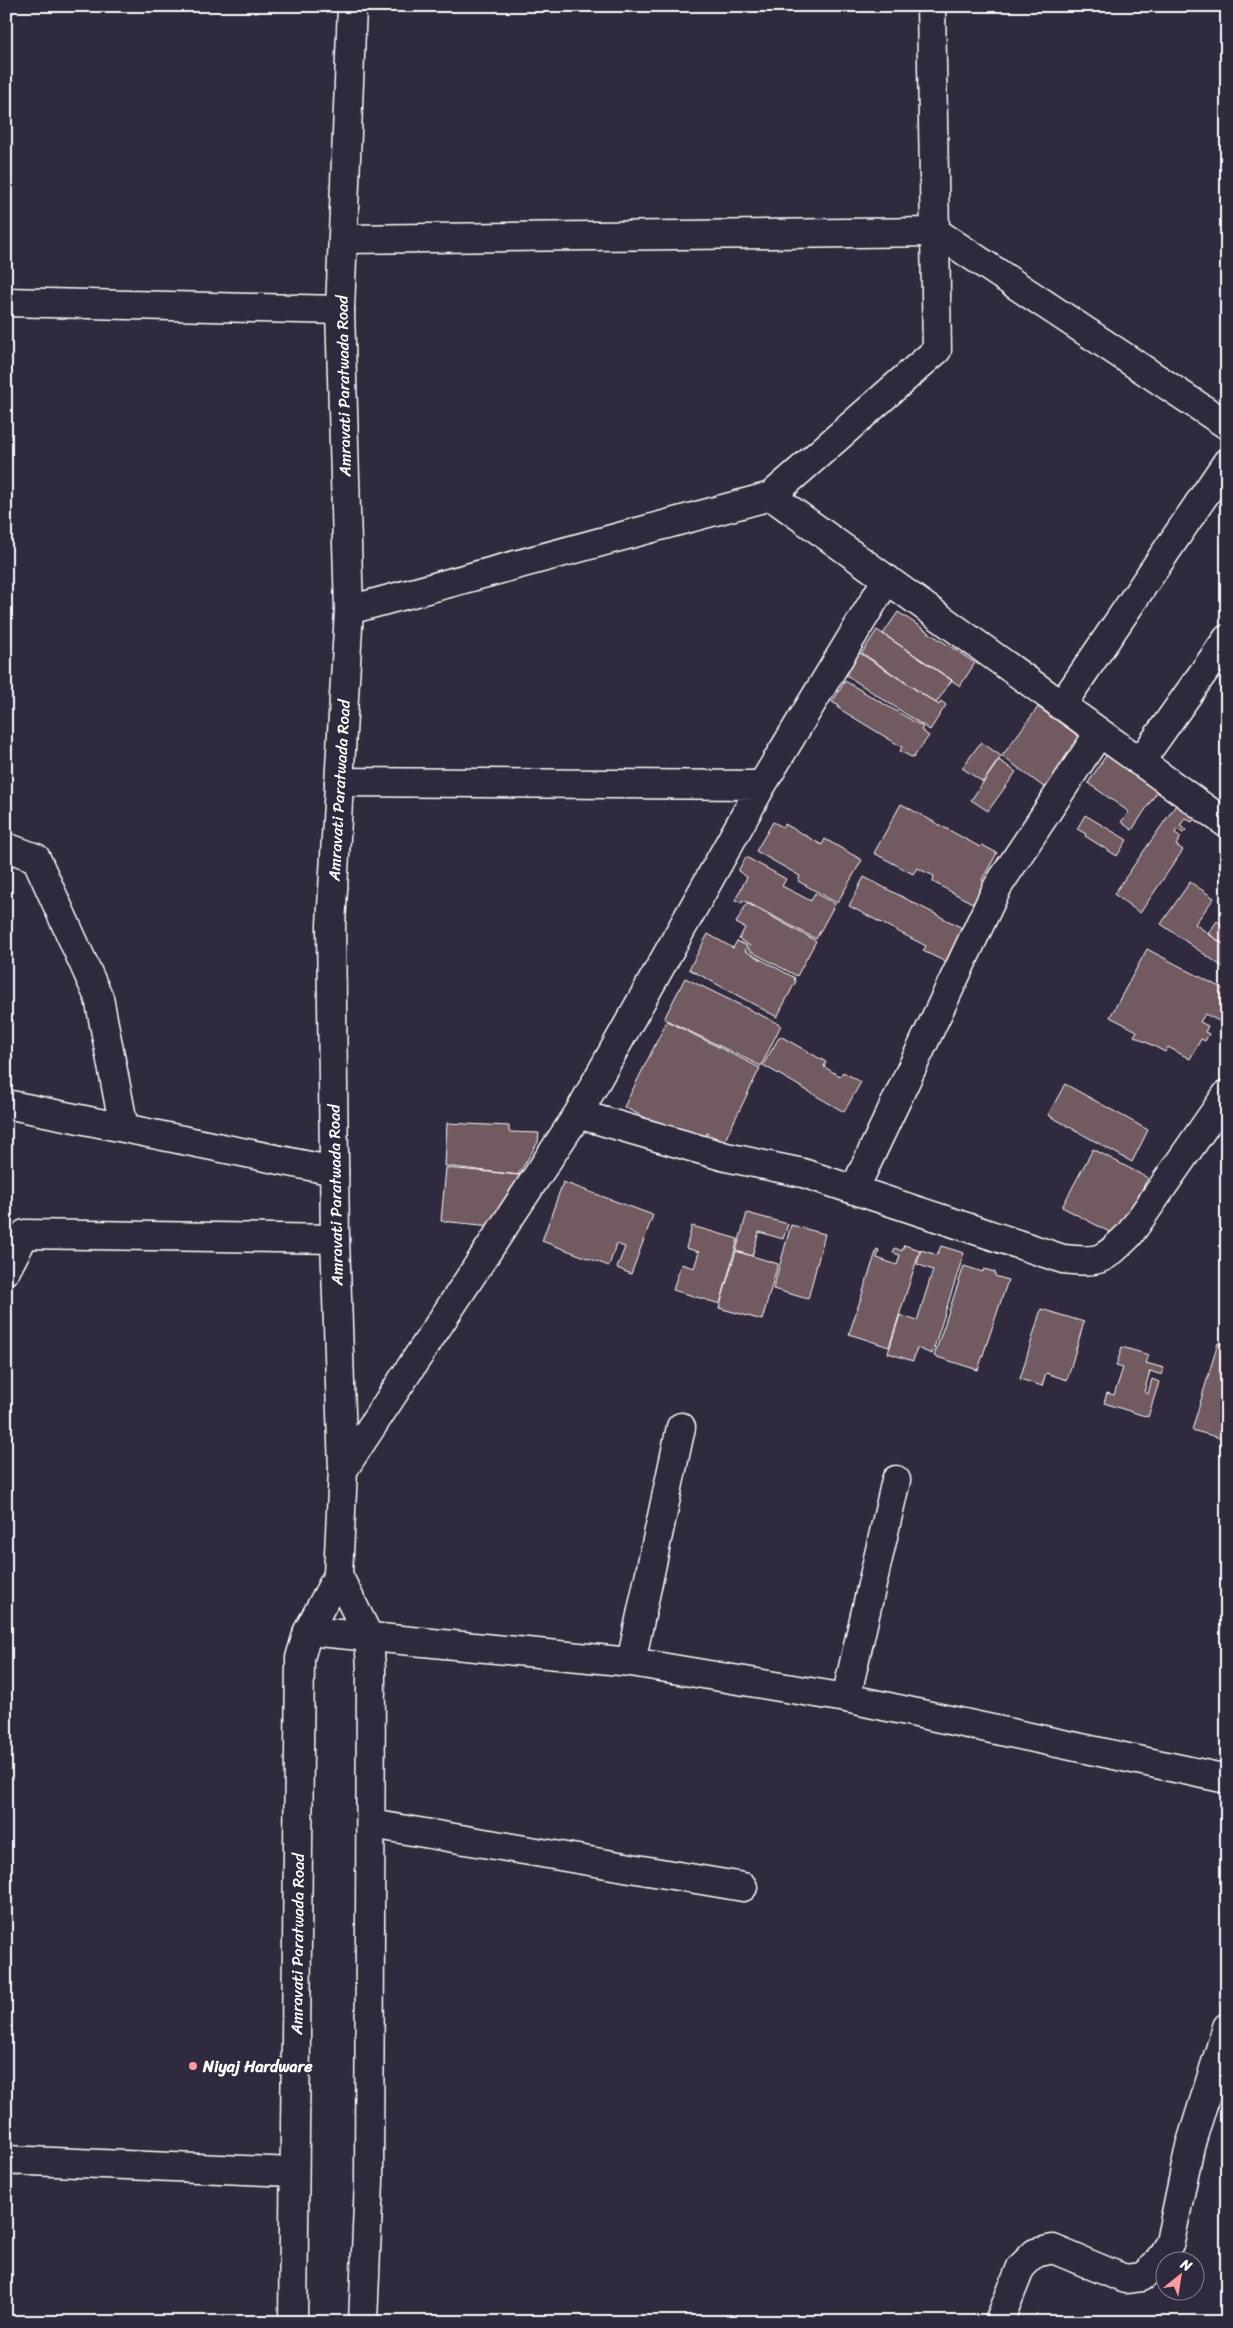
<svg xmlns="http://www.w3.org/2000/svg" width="1233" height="2328" font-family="Sriracha,sans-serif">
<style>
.building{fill:#715a61;stroke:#fff}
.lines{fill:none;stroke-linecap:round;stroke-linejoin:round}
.minor-casing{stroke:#fff;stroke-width:31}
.major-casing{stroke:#fff;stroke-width:31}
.minor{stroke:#2f2a3d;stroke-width:28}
.major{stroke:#2f2a3d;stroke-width:28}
.poi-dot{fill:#ff9aa2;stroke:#2f2a3d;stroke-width:2}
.labels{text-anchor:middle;stroke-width:4;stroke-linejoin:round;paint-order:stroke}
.street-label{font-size:16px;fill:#fff;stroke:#2f2a3d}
.poi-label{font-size:16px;font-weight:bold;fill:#fff;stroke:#2f2a3d;text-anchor:start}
</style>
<rect width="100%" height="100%" fill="#2f2a3d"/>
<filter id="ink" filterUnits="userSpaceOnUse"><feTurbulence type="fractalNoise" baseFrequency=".02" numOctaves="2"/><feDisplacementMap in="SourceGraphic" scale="10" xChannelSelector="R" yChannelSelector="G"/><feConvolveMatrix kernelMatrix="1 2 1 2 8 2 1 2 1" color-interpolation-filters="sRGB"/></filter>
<g filter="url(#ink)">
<path class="building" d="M898,612L975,663L960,686L883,634Z
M877,630L952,680L936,703L862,653Z
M851,647L939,705L941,701L946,705L930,730L837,669Z
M845,681L923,727L921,730L929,736L913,758L900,751L902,747L838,708L839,706L832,702Z
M1038,707L1081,738L1045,788L1002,756Z
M981,742L1001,756L983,782L962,768Z
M1107,754L1159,789L1132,830L1121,822L1129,812L1088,783Z
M999,760L1016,772L988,811L971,800Z
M1178,802L1197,815L1192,822L1185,818L1180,826L1186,830L1183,833L1177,829L1175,833L1181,837L1176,845L1183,850L1140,913L1114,894Z
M901,804L980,847L982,845L997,853L982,880L985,883L974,904L933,882L934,876L917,868L913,874L874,853Z
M1085,815L1127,840L1117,856L1085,836L1086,834L1077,829Z
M773,822L783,827L785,824L822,845L825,839L862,860L837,903L798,881L800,876L756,851Z
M746,857L786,879L782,886L811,901L815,893L835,904L816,939L743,900L742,903L735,900L747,877L738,871Z
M864,877L966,930L948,963L923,951L926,946L849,906Z
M1190,882L1214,898L1195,924L1227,947V970L1161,924Z
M747,903L816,941L797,976L748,950L750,946L739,939L745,928L736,923Z
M1217,921L1227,928V946L1208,934Z
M708,934L733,948L737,941L747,946L745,951L795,978L794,980L796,981L777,1017L689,969Z
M1147,949L1227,991V1005L1219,1021L1205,1014L1200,1022L1208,1026L1205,1032L1209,1034L1205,1041L1201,1039L1190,1059L1168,1047L1165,1052L1134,1036L1137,1031L1110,1017Z
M685,978L781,1025L761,1066L664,1019Z
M667,1021L760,1068L724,1142L707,1133L701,1146L624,1107Z
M780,1036L826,1062L824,1067L840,1076L843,1072L861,1082L844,1112L763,1065Z
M1065,1084L1148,1130L1132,1162L1048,1115Z
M447,1123L509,1126V1132L539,1133L538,1142L518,1175L445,1166Z
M1093,1149L1148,1178L1117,1236L1062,1207Z
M446,1168L521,1175L519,1191L491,1226L441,1221Z
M563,1182L653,1215L631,1274L617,1268L625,1247L616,1244L609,1266L542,1241Z
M747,1213L788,1224L783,1239L759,1232L752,1256L736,1251Z
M791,1225L825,1234L808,1299L773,1289Z
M692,1226L738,1239L720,1304L673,1290L681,1264L694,1268L699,1252L686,1248Z
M904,1245L920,1250L889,1347L849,1334L877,1249L879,1250L877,1258L897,1265L900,1255L893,1253L895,1248L902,1251Z
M941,1246L964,1253L932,1354L917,1348L913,1361L888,1353L900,1315L917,1321L933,1270L917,1264L921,1250L937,1255Z
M736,1251L778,1264L762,1320L719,1308Z
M964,1266L983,1272L984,1269L995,1272V1276L1008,1280L978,1370L934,1356Z
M1041,1309L1084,1322L1067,1380L1046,1373L1042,1386L1020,1379Z
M1218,1343L1227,1345V1440L1192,1430Z
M1122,1347L1149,1355L1146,1363L1164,1368L1162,1375L1150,1371L1144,1392L1148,1394L1152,1379L1159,1382L1148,1417L1104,1403L1107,1393L1114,1395L1123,1368L1116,1366Z"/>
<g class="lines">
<g class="minor-casing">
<path id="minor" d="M343,239L936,232L1227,425
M6,302L340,310
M771,496L1227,824
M349,610L771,496L937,350L931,6
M1061,706L1227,462
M1140,762L1227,639
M339,782L762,785
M6,847L36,858L99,998L124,1128
M6,1104L334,1171
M578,1114L726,1157L803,1173L1063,1259C1101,1263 1102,1261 1129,1235L1227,1094
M854,1190L998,886L1099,733
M6,1270L25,1234L335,1239
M343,1470L578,1114L762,785L887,579
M308,1631L631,1662L846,1698L1227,1779
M631,1662L681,1427
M846,1698L896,1480
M371,1824L743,1887
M6,2160L293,2172
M999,2322L1021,2267L1035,2253L1053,2249L1125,2279L1142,2277L1157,2264L1170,2242L1190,2146L1227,2027"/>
</g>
<g class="major-casing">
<g id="major">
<path d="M338,1575L369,1637L371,1669L369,2181L363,2322"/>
<path id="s1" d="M293,2322L300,1658L308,1631L338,1575L343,1470L335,1239L331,925L349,610L340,310L352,6"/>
</g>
</g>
<use href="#minor" class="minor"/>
<use href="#major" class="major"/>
</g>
</g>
<circle class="poi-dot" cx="193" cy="2066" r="5"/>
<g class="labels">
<g class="street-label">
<text transform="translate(343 386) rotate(-91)" y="6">Amravati Paratwada Road</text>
<text dy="6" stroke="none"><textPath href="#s1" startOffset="1541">Amravati Paratwada Road</textPath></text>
<text transform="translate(335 1195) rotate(-91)" y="6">Amravati Paratwada Road</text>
<text dy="6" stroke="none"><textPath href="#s1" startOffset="378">Amravati Paratwada Road</textPath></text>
</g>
<g class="poi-label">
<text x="203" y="2072">Niyaj Hardware</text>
</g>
</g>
<rect width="1233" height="2328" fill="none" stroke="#2f2a3d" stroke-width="25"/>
<rect x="12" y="12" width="1208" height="2303" fill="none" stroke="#fff" stroke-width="2" filter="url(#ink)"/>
<g transform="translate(1180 2276) rotate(30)"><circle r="24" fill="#2f2a3d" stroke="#827f8b"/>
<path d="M0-4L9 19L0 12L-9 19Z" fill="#ff9aa2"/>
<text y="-8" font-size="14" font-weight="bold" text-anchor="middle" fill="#ffffff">N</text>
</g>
</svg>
